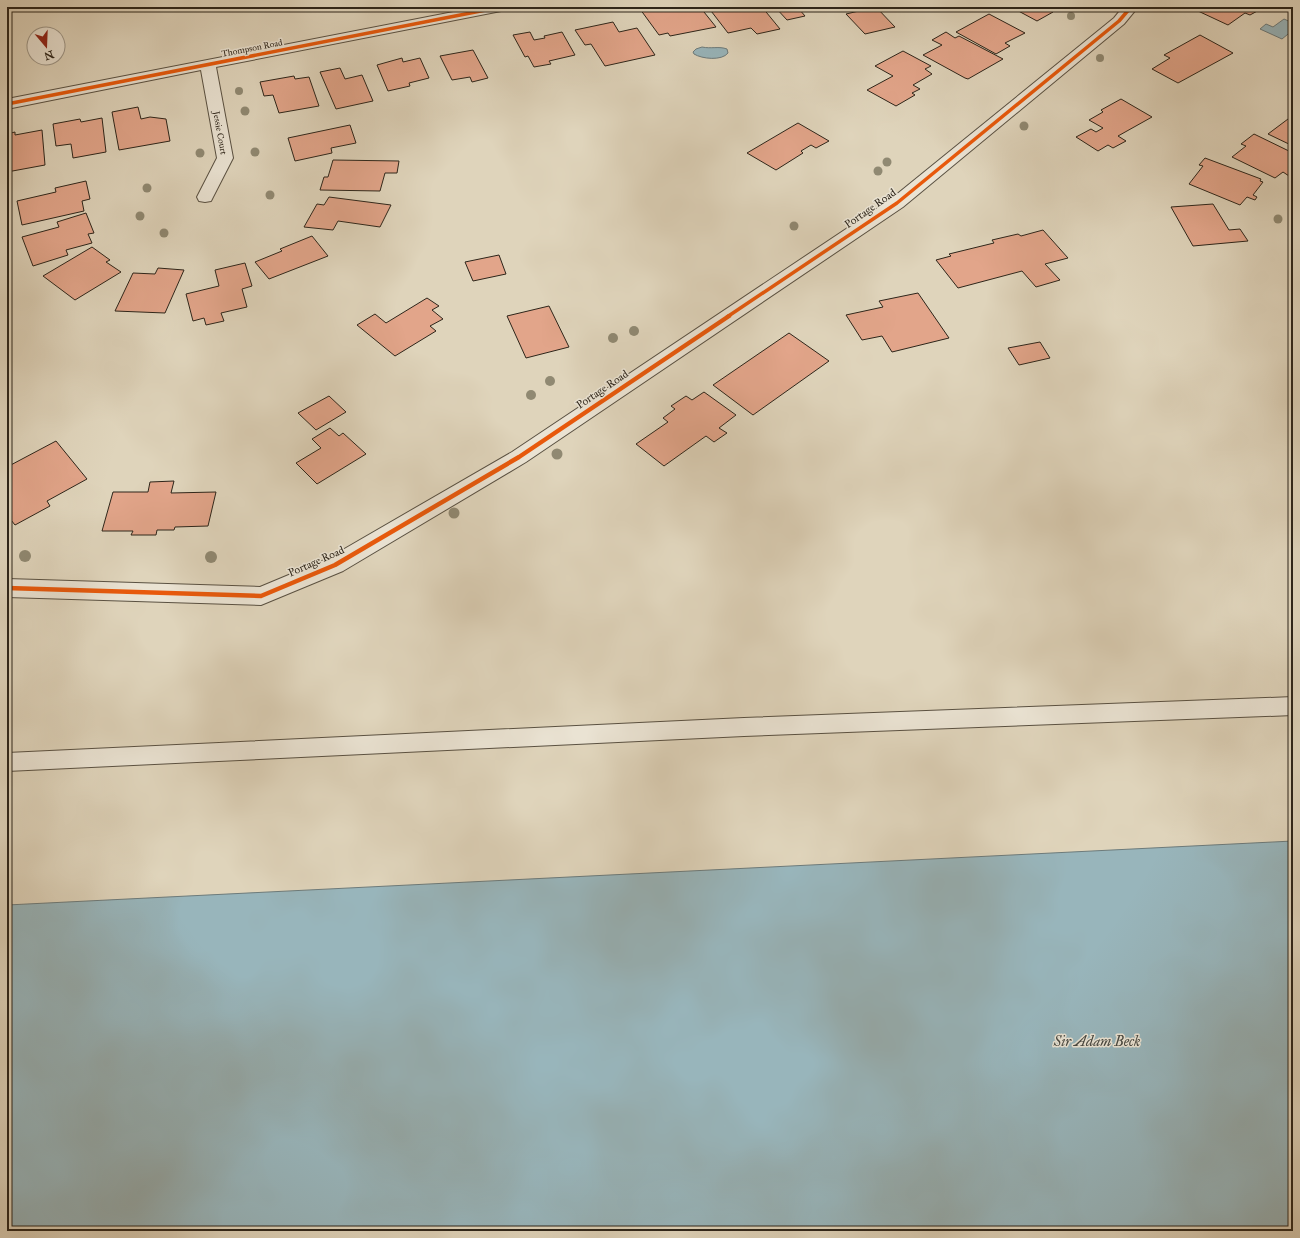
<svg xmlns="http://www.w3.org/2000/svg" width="1300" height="1238" font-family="'IM FELL Great Primer',serif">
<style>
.water{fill:#98b5bb;stroke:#6d7b7b}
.building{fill:#e2a58a;stroke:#2d251a}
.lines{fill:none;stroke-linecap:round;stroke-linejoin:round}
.lane-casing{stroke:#5a5142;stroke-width:2}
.street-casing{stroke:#5a5142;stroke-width:2}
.lane{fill:#eae3d3;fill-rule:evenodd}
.street{fill:#eae3d3;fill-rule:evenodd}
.cycleway-far1-casing{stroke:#eae3d3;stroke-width:5.5}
.cycleway-casing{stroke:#eae3d3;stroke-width:7}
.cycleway-far1{stroke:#e8590c;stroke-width:3.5}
.cycleway{stroke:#e8590c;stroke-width:4.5}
.tree{fill:#908972}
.labels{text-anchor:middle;stroke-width:3;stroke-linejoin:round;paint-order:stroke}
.far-street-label{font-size:9px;fill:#2d251a;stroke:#eae3d3}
.street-label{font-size:11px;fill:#2d251a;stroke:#eae3d3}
.near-water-label{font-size:14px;font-style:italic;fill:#484942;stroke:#eae3d3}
</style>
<rect width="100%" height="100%" fill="#dfd4bb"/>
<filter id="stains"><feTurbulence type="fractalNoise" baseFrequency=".005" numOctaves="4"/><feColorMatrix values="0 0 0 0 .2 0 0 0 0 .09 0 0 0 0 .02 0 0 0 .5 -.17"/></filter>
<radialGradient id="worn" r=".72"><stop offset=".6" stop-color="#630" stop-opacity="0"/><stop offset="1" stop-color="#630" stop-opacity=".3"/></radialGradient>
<path class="water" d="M1284,19L1293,23V30L1282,39L1260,29L1266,24L1273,27Z
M702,47C711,49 719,46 727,49L728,53C722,61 702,59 694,54L693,52L696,49Z
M1293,841V1231H7V905Z"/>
<path class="building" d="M648,7H667L669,9L676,7H700L716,27L670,36L668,33L659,35L640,9Z
M708,7H762L780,29L757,34L751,28L728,33Z
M775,7H809L799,9L805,16L787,20Z
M876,7L895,27L865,34L846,14Z
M1011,7H1043L1053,12L1037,21Z
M1204,7H1257L1261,9L1250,15L1245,13L1228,25L1198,11Z
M989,14L1025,33L1005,43L1010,46L996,54L956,32Z
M613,22L619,32L637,28L655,55L605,66L591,44L585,45L575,30Z
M530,32L534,40L545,38L544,36L562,32L575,55L549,61L551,64L534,67L528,56L525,57L513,35Z
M946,32L955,38L959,36L1003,59L968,79L965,78L923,55L942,45L932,40Z
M1200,35L1233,53L1178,83L1152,69L1170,58L1164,55Z
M473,50L488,78L472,82L470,77L452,80L440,56Z
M903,51L931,66L925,69L932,74L913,85L920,89L912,93L915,95L896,106L867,90L893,76L875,66Z
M402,58L403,62L420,58L429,78L409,83L410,86L388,91L377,65Z
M340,68L345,79L362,75L373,101L336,109L320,72Z
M294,76L295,79L309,77L319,106L279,113L273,95L264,96L260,82Z
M1121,99L1152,117L1118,136L1126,141L1113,148L1108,145L1098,151L1076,137L1091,129L1096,132L1103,128L1089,120L1103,112L1101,110Z
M138,107L141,119L150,117L166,119L170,141L119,150L112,112Z
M102,118L106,152L73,158L71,144L56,146L53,124L80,119L81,122Z
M1288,119L1293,121V146L1268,134Z
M798,123L829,141L816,148L811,145L801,151L803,153L776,170L747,153Z
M350,125L356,143L331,148L332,153L295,161L288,138Z
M42,130L45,165L7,172V134L15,132V135Z
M1254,134L1293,153V172L1289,176L1283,172L1275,178L1232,157L1246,146L1241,144Z
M1205,158L1261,179L1260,181L1263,182L1253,195L1257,197L1255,200L1247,197L1240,205L1189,184L1203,166L1199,165Z
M333,160L399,161L397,173H385L380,191L320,190L324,177H328Z
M86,181L90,199L82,201L84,211L22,225L17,201L56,192L55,188Z
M329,197L391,205L380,227L338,221L333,230L304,227L317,204L324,205Z
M1213,204L1229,230L1240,229L1248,241L1193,246L1171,207Z
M86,213L94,233L88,234L92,243L66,250L68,255L33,266L22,237L59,227L57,222Z
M1043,230L1068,258L1045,264L1060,280L1036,287L1022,271L958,288L936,260L951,256L949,254L994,243L992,240L1018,234L1021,236Z
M312,236L328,256L269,279L255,262L282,251L280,249Z
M92,247L110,260L106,262L121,272L75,300L43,276Z
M499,255L506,274L473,281L465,262Z
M245,263L252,286L242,289L247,307L221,313L224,321L206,325L204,318L193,321L186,294L219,286L215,270Z
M158,268L184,270L165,313L115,311L133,273L155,274Z
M918,293L949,338L892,352L882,336L862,340L846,315L883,307L879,301Z
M427,298L439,306L432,310L443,319L430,326L436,331L395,356L357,325L375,314L386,323Z
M549,306L569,347L526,358L507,316Z
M789,333L829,361L753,415L713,385Z
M1040,342L1050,358L1019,365L1008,348Z
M704,392L736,415L719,428L727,433L714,442L706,436L664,466L636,444L668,422L663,418L675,409L671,406L686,396L692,400Z
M329,396L346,412L316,430L298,413Z
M330,428L339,436L343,433L366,454L317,484L296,463L321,448L312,439Z
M56,441L87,479L47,501L50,506L15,525L7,515V467Z
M174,481L171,493L216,492L208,526L175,527L174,530H157L156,535H131L133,531H102L113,492H148L150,482Z"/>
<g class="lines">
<g class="lane-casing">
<path id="lane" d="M1293,697V715L744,736L7,771V753L744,718Z"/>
</g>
<g class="street-casing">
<path id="street" d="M479,7H508L506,10L501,11L216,67L233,158L213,197L211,201L205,202L199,201L197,197L217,158L201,70L7,109V99Z
M1123,7H1138L1124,24L903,207L526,462L343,571L261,605L7,597V579L260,587L327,559L512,452L891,199L1114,18Z"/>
</g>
<use href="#lane" class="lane"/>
<use href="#street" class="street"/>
<g class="cycleway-far1-casing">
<path id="cycleway-far1" d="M7,104L501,7
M727,317L897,203L1119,21L1131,7"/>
</g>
<g class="cycleway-casing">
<path id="cycleway" d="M7,588L261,596L335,565L519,457L729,316"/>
</g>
<use href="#cycleway-far1" class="cycleway-far1"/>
<use href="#cycleway" class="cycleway"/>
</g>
<g class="tree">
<circle cx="1071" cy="16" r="4"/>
<circle cx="1100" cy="58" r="4"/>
<circle cx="239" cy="91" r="4"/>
<circle cx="245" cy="111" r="4.5"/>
<circle cx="1024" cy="126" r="4.5"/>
<circle cx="255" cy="152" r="4.5"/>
<circle cx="200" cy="153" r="4.5"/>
<circle cx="887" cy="162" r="4.5"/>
<circle cx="878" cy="171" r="4.5"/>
<circle cx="147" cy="188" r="4.5"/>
<circle cx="270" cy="195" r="4.5"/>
<circle cx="140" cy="216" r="4.5"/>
<circle cx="1278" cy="219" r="4.5"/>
<circle cx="794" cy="226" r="4.5"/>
<circle cx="164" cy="233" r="4.5"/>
<circle cx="634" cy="331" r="5"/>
<circle cx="613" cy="338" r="5"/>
<circle cx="550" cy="381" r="5"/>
<circle cx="531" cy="395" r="5"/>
<circle cx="557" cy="454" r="5.5"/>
<circle cx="454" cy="513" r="5.5"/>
<circle cx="25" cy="556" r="6"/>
<circle cx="211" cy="557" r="6"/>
</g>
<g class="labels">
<g class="far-street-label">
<text transform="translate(252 48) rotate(-11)" y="3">Thompson Road</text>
<text transform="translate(220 133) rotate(80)" y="3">Jessie Court</text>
</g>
<g class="street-label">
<text transform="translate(870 208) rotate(-35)" y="4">Portage Road</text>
<text transform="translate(602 389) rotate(-34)" y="4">Portage Road</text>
<text transform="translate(316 561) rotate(-24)" y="4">Portage Road</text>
</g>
<g class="near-water-label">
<text x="1097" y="1046">Sir Adam Beck</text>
</g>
</g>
<rect width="1300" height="1238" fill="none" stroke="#dfd4bb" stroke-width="24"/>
<rect x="8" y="8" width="1284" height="1222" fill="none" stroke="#2d251a" stroke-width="2"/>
<rect x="12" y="12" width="1276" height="1214" fill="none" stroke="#2d251a"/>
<g transform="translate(46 46) rotate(161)"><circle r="19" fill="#eae3d3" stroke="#9e9789"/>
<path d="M0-3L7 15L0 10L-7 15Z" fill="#8f2418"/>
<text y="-6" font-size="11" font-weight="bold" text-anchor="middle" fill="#2d251a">N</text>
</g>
<rect width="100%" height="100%" filter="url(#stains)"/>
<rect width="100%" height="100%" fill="url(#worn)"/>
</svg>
